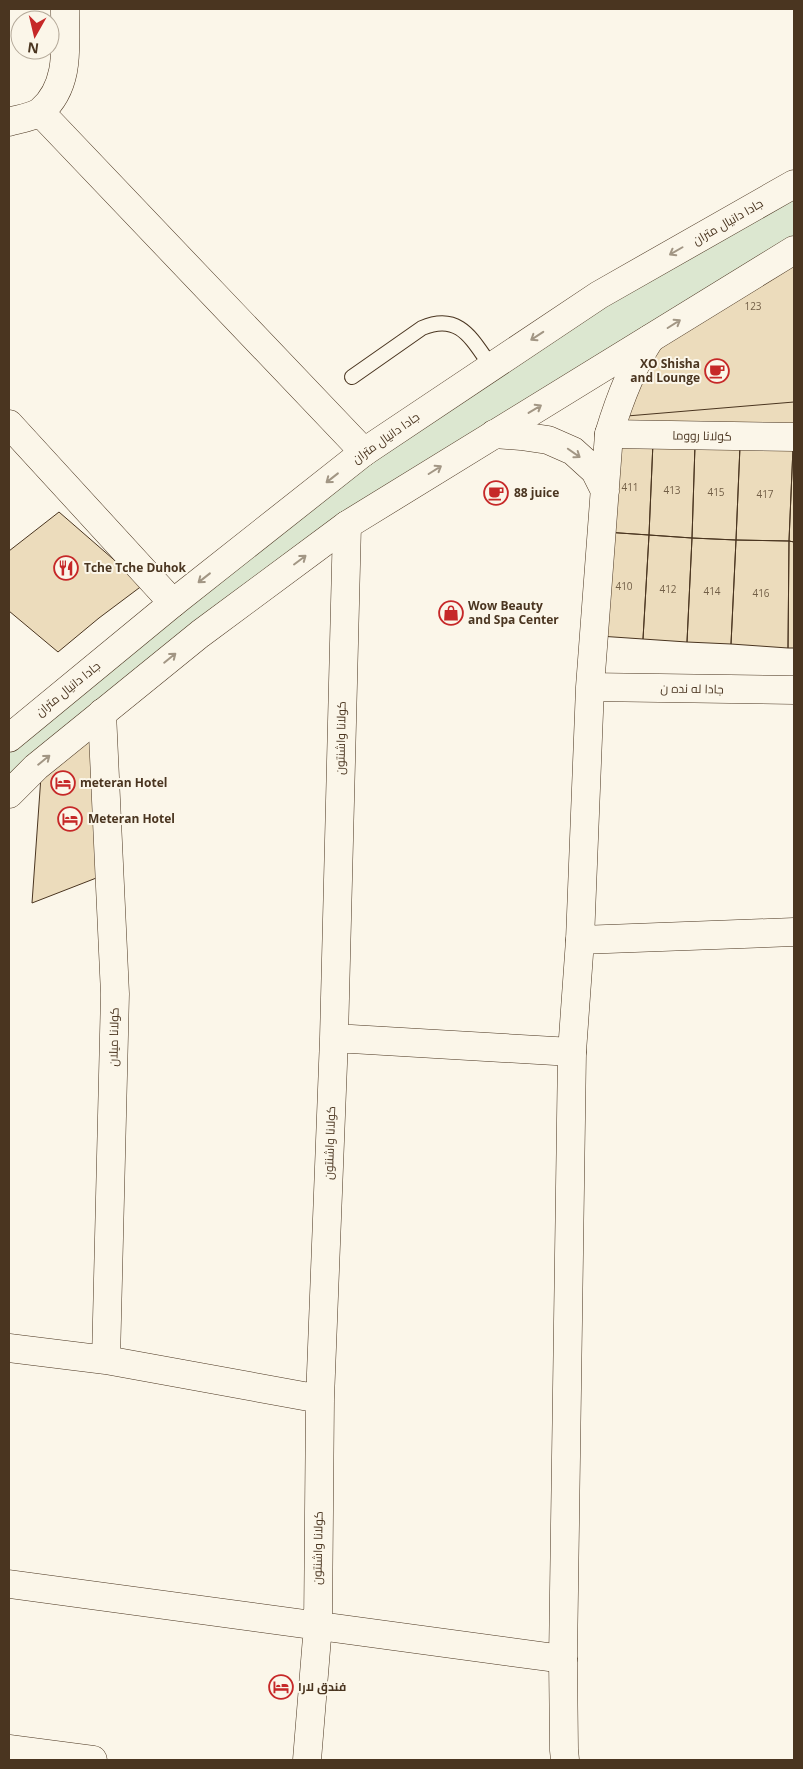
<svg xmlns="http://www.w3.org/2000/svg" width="803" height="1769" font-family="'Open Sans',Cairo,sans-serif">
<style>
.green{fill:#dce7d0;stroke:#887966}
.building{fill:#ecdcbc;stroke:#4a3520}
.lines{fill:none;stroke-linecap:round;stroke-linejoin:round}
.lane-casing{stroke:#4a3520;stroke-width:16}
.street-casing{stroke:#4a3520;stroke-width:29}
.secondary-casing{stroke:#4a3520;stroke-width:29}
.primary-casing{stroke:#4a3520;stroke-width:29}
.highway-casing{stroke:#4a3520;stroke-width:29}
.lane{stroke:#fbf6e9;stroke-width:14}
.street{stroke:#fbf6e9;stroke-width:28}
.secondary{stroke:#fbf6e9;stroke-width:28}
.primary{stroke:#fbf6e9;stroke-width:28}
.highway{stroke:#fbf6e9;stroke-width:28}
.oneway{stroke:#a29684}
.labels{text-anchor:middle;stroke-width:4;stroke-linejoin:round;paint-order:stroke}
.number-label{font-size:10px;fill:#725f47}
.street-label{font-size:12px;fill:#4a3520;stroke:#fbf6e9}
.poi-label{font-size:12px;font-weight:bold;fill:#4a3520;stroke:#fbf6e9;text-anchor:start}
</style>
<rect width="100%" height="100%" fill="#fbf6e9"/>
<path class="green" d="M794,189V243L491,430L9,786V747L440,405Z"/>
<path class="building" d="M794,255V437L624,434L628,404L650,339Z
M794,256V402L627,416L652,343Z
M613,438L653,442L649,535L605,532Z
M653,442L695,445L692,538L649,535Z
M695,445L740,446L736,540L692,538Z
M740,446L793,448L789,541L736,540Z
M793,448H794V542L789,541Z
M59,512L143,585L99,618L58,652L9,611V551Z
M605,532L649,535L643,639L599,636Z
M649,535L692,538L687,642L643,639Z
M692,538L736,540L731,644L687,642Z
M736,540L789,541L788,648L731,644Z
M789,541L794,542V648H788Z
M102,727L104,875L32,903L42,762Z"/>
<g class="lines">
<g class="lane-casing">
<path id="lane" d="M352,377L422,328C460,312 472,340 491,366"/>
</g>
<g class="street-casing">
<path id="street" d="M40,112L364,452
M9,122C18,119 34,117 41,111C71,85 65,44 65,9
M9,424L173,603
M609,434L794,437
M102,713L115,994L106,1360
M580,940L794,932
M334,1038L572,1052
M9,1348L106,1360L320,1399
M9,1584L563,1659
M307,1760L318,1625L320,1399L334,1038L347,525"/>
</g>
<g class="secondary-casing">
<path id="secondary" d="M494,434L521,436L548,440L573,451L595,471L605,491
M590,687L794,690
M565,1760L564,1750L563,1659L572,1052L580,940L590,687L609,434C619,401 631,368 650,339"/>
</g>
<g class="primary-casing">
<path id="primary" d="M9,738L173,603L364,452L599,295L794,184
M9,794L36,767L200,634L347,525L794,250"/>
</g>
<g class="highway-casing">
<path id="highway" d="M9,1749L93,1760"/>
</g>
<use href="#lane" class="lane"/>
<use href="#street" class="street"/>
<use href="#secondary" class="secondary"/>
<use href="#primary" class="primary"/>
<use href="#highway" class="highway"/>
</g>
<defs><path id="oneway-shaft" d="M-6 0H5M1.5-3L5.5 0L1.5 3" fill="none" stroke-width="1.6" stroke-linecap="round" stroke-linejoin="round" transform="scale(1.25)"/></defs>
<g class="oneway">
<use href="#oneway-shaft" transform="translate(676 251) rotate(150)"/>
<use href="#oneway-shaft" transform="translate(674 324) rotate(-32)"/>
<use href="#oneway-shaft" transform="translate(537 336) rotate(147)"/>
<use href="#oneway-shaft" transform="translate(535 409) rotate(-31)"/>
<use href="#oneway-shaft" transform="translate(574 453) rotate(35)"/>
<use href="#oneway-shaft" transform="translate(435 470) rotate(-32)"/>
<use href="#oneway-shaft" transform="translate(332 478) rotate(142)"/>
<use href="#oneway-shaft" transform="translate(300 560) rotate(-37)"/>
<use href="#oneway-shaft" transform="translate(204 578) rotate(142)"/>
<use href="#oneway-shaft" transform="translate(170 658) rotate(-39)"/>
<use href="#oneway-shaft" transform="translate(44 760) rotate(-39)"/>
</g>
<defs>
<g id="cafe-ring" transform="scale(1.25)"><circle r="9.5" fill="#fbf6e9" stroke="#c62828" stroke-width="1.5"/><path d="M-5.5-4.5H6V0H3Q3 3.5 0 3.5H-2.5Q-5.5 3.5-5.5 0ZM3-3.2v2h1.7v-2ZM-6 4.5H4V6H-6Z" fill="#c62828"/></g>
<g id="restaurant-ring" transform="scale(1.25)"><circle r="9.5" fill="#fbf6e9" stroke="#c62828" stroke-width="1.5"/><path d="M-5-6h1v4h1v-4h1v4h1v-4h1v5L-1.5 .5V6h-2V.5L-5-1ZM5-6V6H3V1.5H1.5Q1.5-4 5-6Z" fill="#c62828"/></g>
<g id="shop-ring" transform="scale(1.25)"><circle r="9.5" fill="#fbf6e9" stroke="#c62828" stroke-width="1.5"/><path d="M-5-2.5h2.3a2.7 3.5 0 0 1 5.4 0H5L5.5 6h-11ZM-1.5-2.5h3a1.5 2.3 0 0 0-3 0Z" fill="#c62828"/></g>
<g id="hotel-ring" transform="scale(1.25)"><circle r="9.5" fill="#fbf6e9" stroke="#c62828" stroke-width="1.5"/><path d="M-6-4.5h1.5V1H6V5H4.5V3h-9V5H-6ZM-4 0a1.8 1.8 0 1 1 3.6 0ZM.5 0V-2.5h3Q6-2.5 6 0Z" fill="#c62828"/></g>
</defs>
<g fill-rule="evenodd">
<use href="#cafe-ring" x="717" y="371"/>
<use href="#cafe-ring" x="496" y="493"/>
<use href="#restaurant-ring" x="66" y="568"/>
<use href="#shop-ring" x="451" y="613"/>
<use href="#hotel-ring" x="63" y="783"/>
<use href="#hotel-ring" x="70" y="819"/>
<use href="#hotel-ring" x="281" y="1687"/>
</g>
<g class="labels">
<g class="number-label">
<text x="753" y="310">123</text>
<text x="630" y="491">411</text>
<text x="672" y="494">413</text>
<text x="716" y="496">415</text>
<text x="765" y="498">417</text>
<text x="624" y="590">410</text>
<text x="668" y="593">412</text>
<text x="712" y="595">414</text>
<text x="761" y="597">416</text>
</g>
<g class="street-label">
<text transform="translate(728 222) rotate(-30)" y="4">جادا دانيال متران</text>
<text transform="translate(702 436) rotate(1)" y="4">كولانا رووما</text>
<text transform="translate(386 438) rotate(-35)" y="4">جادا دانيال متران</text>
<text transform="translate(68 689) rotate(-39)" y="4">جادا دانيال متران</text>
<text transform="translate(692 689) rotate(1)" y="4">جادا له نده ن</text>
<text transform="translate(341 738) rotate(-89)" y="4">كولانا واشنتون</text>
<text transform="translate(114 1037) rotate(-89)" y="4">كولانا ميلان</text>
<text transform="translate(330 1143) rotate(-88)" y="4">كولانا واشنتون</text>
<text transform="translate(318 1548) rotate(-89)" y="4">كولانا واشنتون</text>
</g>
<g class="poi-label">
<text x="700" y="368" text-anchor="end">XO Shisha<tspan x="700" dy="14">and Lounge</tspan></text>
<text x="514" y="497">88 juice</text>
<text x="84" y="572">Tche Tche Duhok</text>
<text x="468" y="610">Wow Beauty<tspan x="468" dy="14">and Spa Center</tspan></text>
<text x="80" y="787">meteran Hotel</text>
<text x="88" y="823">Meteran Hotel</text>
<text x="298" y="1691">فندق لارا</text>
</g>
</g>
<rect width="803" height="1769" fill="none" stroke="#4a3520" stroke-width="20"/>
<g transform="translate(35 35) rotate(188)"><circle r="24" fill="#fbf6e9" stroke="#b4a999"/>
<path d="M0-4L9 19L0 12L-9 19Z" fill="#c62828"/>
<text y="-8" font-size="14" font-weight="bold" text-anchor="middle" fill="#4a3520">N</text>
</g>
</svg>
